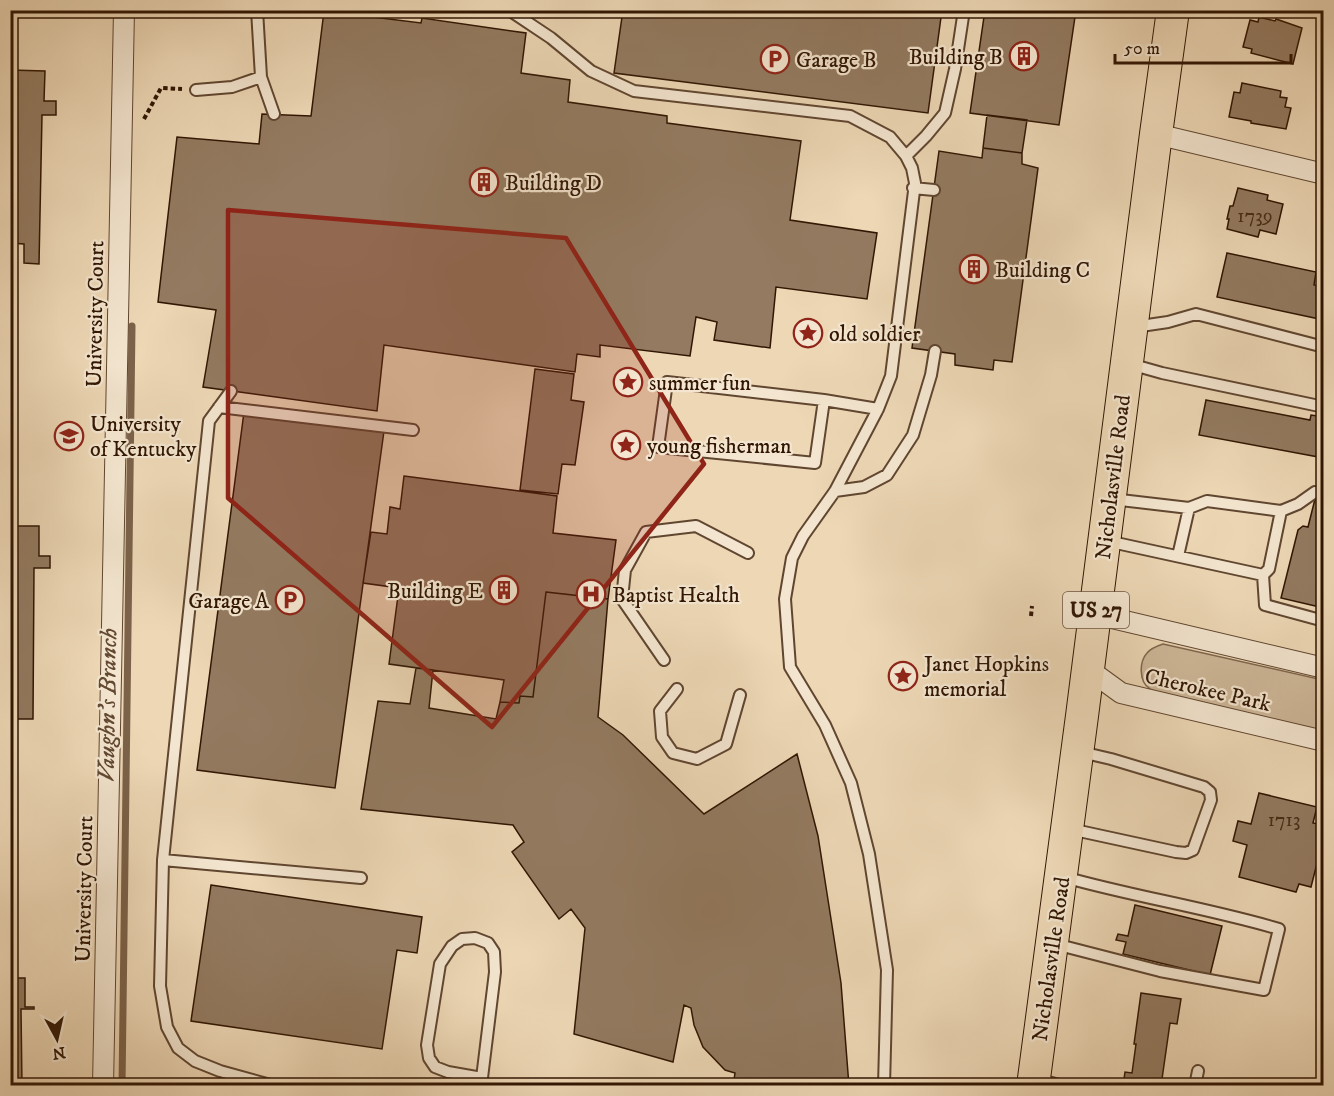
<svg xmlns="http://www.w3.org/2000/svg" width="1334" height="1096" font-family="'IM FELL DW Pica',serif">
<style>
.green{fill:#cdb697;stroke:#7f664d;stroke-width:1.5}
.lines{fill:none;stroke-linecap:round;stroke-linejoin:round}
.stream{stroke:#7b6249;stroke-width:7}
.building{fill:#937a60;stroke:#311603;stroke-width:1.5}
.lane-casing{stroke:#604630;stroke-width:14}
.street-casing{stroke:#604630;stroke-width:22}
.primary-casing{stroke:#311603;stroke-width:34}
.path{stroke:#311603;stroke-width:4;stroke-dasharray:4.5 3;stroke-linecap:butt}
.lane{stroke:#f3e5cf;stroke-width:10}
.street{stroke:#f3e5cf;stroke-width:20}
.primary{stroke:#edd7b5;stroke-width:32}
.marked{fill:#8f2418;fill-opacity:0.2;stroke:#8f2418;stroke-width:4.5;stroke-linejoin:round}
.labels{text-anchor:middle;stroke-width:4.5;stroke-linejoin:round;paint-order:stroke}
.number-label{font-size:20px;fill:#4a2f1a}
.shield{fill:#f3e5cf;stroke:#6b5440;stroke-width:1.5}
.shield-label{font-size:21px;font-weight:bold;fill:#311603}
.poi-label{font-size:22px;fill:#311603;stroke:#f3e5cf;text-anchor:start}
.street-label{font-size:22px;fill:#311603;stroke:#f3e5cf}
.water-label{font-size:24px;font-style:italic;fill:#634932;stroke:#f3e5cf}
</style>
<rect width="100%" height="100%" fill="#edd7b5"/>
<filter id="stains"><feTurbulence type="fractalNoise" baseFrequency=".00333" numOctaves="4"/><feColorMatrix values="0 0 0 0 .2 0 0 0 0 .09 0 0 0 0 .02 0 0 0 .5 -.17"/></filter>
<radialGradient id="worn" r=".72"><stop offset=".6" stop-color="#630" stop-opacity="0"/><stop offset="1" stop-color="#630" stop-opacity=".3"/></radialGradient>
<path class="green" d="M1163,644L1323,680V732L1157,692C1154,691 1151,690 1149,688C1139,681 1139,662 1147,653C1151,648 1157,646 1163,644Z"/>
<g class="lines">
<path class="stream" d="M122,1086L132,326"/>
</g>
<path class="building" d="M623,10H942L928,113L614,73Z
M985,10H1076L1059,125L970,113Z
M324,11L421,23L422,18L526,33L521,73L570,80L568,102L667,116V123L801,141L790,220L877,233L867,299L776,287L770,348L714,340L717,322L696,317L690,356L600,345V357L577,354L575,372L384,345L377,411L203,387L216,310L158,302L177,137L259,144L262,114L311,116Z
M1259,17L1275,21L1276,19L1302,28L1293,64L1251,53L1252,49L1243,47L1250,20L1258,22Z
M10,70L45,71L44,101H56V115H42L39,264L24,263V244L10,243Z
M1242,83L1281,91L1280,97L1287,98L1285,107L1291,108L1286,129L1251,123V121L1229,117L1234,92L1240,93Z
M987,115L1027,120L1022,153L983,148Z
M983,148L1022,153V164L1038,168L1012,362L994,360L993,370L955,365V354L912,348L939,151L982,158Z
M1238,188L1268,195L1267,200L1283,204L1276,234L1260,230L1258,237L1227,229L1229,219H1227L1230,206H1233Z
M1227,253L1316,272L1314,285L1324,287V320L1217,297Z
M535,369L574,374L571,400L584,402L575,465L562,464L558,494L520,490Z
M1206,400L1310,420L1311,415L1324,417V458L1199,435Z
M244,412L384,431L335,788L197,770Z
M404,476L557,496L553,533L616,540L608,599L546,592L533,697L520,696L519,703L500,702L504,680L389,664L399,588L363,583L371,532L387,534L390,507L400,509Z
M1315,499L1324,502V608L1281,598L1298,530L1303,526L1308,527Z
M10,526H39V556H50V568H34L33,719H17V695H10Z
M546,592L608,599L598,717L623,735L704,814L797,754L818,836L841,983L849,1086H733L735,1073L725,1070L703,1047L694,1025L691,1008L684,1005L673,1062L574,1034L585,928L571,909L559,919L512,852L524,842L513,825L361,809L378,701L410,704L416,668L433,670L429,708L496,719L500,702L519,703L520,696L533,697Z
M1259,793L1317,807L1313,823L1324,825V836L1311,887L1299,884L1296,892L1239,877L1247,845L1233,841L1238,821L1251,824Z
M211,885L422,917L417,953L397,950L382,1049L191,1021Z
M1135,905L1222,926L1210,975L1123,954L1126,942L1116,940L1118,934L1128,936Z
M10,978H25V1007H34V1009H21L22,1086H10Z
M1141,993L1181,999L1177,1024L1170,1023L1161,1086H1123L1125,1072L1132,1073L1136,1044H1134Z"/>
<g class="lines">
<g class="lane-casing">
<path id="lane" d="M509,10L551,38L591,71L634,91L850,116L890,137L906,156L912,168L915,183L891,376L878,409L835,491L803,536L792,558L785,599L790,667L825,725L851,783L869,854L887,970L884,1086
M261,77L274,114
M196,90L232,87L261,77L257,10
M906,156L926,136L945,113L955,69L964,10
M913,188L934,190
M1134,327L1168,322L1196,314L1324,347
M1130,364L1162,373L1324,407
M231,391L209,421L163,860L160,986L167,1027L178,1048L195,1061L220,1071L274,1086
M824,400L815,463L658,447L667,382L824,400L878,409
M219,407L413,430
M835,491L864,487L887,475L913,435L931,375L935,351
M1281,511L1298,504L1315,492L1324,494
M1107,541L1263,575L1269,569L1281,511L1207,501L1189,508L1112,499
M1178,556L1189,508
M1263,575L1265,605L1324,621
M664,660L622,599L625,570L646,532L696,526L748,553
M677,689L660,711L662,737L673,753L697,759L726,744L740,695
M1070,829L1176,852L1186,853L1193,850L1211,800L1210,792L1204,787L1111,759L1081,752
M163,860L361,878
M1055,944L1160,971L1264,990L1279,929C1208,908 1135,897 1064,877
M1037,1079L1063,1086
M481,1086L495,972L494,952L488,943L475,938L462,939L452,946L440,964L427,1045L429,1058L435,1067L448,1072L482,1078
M1195,1086L1198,1071"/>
</g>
<g class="street-casing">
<path id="street" d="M1156,134L1324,174
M1095,614L1324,668
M1088,669L1121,693L1324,741
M103,1086L124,10"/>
</g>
<g class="primary-casing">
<path id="primary" d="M1033,1086L1082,716L1156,134L1173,10"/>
</g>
<path class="path" d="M144,119L161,88L182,89
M1031,616L1032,606"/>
<use href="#lane" class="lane"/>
<use href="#street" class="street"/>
<use href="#primary" class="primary"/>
</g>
<path class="marked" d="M228,210L566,238L704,464L492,727L228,498Z"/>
<defs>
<g id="building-ring" transform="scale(1.5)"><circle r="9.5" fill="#f3e5cf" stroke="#8f2418" stroke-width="1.5"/><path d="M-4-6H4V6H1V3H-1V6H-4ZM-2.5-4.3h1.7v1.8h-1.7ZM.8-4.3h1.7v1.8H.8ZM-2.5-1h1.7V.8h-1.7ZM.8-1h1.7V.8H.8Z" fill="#8f2418"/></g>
<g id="parking-ring" transform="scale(1.5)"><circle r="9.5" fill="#f3e5cf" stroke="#8f2418" stroke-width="1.5"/><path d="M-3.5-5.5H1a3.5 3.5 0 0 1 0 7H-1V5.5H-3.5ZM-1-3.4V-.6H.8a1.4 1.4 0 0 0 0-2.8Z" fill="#8f2418"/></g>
<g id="sight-ring" transform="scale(1.5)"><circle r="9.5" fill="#f3e5cf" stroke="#8f2418" stroke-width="1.5"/><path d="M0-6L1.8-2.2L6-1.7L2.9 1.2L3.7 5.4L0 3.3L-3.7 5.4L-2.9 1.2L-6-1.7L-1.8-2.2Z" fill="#8f2418"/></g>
<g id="university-ring" transform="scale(1.5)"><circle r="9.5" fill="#f3e5cf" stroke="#8f2418" stroke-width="1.5"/><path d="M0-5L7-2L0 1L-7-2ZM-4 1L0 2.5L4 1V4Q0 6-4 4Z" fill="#8f2418"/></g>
<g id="hospital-ring" transform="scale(1.5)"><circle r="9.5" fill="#f3e5cf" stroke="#8f2418" stroke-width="1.5"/><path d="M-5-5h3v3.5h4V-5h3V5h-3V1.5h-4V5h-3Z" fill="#8f2418"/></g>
</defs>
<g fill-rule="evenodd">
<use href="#building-ring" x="1024" y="56"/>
<use href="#parking-ring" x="775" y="59"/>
<use href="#building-ring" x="484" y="182"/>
<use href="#building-ring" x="974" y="269"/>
<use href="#sight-ring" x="808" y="333"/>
<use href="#sight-ring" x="628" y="382"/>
<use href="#university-ring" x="69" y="436"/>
<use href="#sight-ring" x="626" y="445"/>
<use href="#building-ring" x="504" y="590"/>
<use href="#hospital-ring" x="591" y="594"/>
<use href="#parking-ring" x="290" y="600"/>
<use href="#sight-ring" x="903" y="676"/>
</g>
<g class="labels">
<g class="number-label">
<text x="1255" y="222">1739</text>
<text x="1284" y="826">1713</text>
</g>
<rect class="shield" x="1063" y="592" width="66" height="36" rx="4.5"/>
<g class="shield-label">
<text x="1096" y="617">US 27</text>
</g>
<g class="poi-label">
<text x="1003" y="64" text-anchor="end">Building B</text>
<text x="796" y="67">Garage B</text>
<text x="505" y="190">Building D</text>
<text x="995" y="277">Building C</text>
<text x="829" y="341">old soldier</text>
<text x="649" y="390">summer fun</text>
<text x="90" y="431">University<tspan x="90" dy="25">of Kentucky</tspan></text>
<text x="647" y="453">young fisherman</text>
<text x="483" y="598" text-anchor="end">Building E</text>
<text x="612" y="602">Baptist Health</text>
<text x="269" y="608" text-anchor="end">Garage A</text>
<text x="924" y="671">Janet Hopkins<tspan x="924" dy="25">memorial</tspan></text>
</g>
<g class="street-label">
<text transform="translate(94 314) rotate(-89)" y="8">University Court</text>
<text transform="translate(1112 477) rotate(-83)" y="8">Nicholasville Road</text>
<text transform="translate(1208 689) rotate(13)" y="8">Cherokee Park</text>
<text transform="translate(83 889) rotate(-89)" y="8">University Court</text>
<text transform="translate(1050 959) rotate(-82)" y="8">Nicholasville Road</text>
</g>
<g class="water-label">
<text transform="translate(107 705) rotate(-89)" y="8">Vaughn's Branch</text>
</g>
</g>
<rect width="1334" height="1096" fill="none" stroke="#edd7b5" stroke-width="36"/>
<rect x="12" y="12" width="1310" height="1072" fill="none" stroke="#311603" stroke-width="3"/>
<rect x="18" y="18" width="1298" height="1060" fill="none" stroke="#311603" stroke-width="1.5"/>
<g transform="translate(57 1039) rotate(172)" stroke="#f3e5cf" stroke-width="4.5" paint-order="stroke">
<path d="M0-4.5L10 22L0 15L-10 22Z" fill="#311603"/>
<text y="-9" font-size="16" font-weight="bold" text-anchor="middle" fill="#311603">N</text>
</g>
<path d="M1115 54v9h176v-9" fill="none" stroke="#311603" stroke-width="3"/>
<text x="1124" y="54" font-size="18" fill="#311603" stroke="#f3e5cf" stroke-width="4.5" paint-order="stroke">50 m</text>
<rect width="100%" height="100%" filter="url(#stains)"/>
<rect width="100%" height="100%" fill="url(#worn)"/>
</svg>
